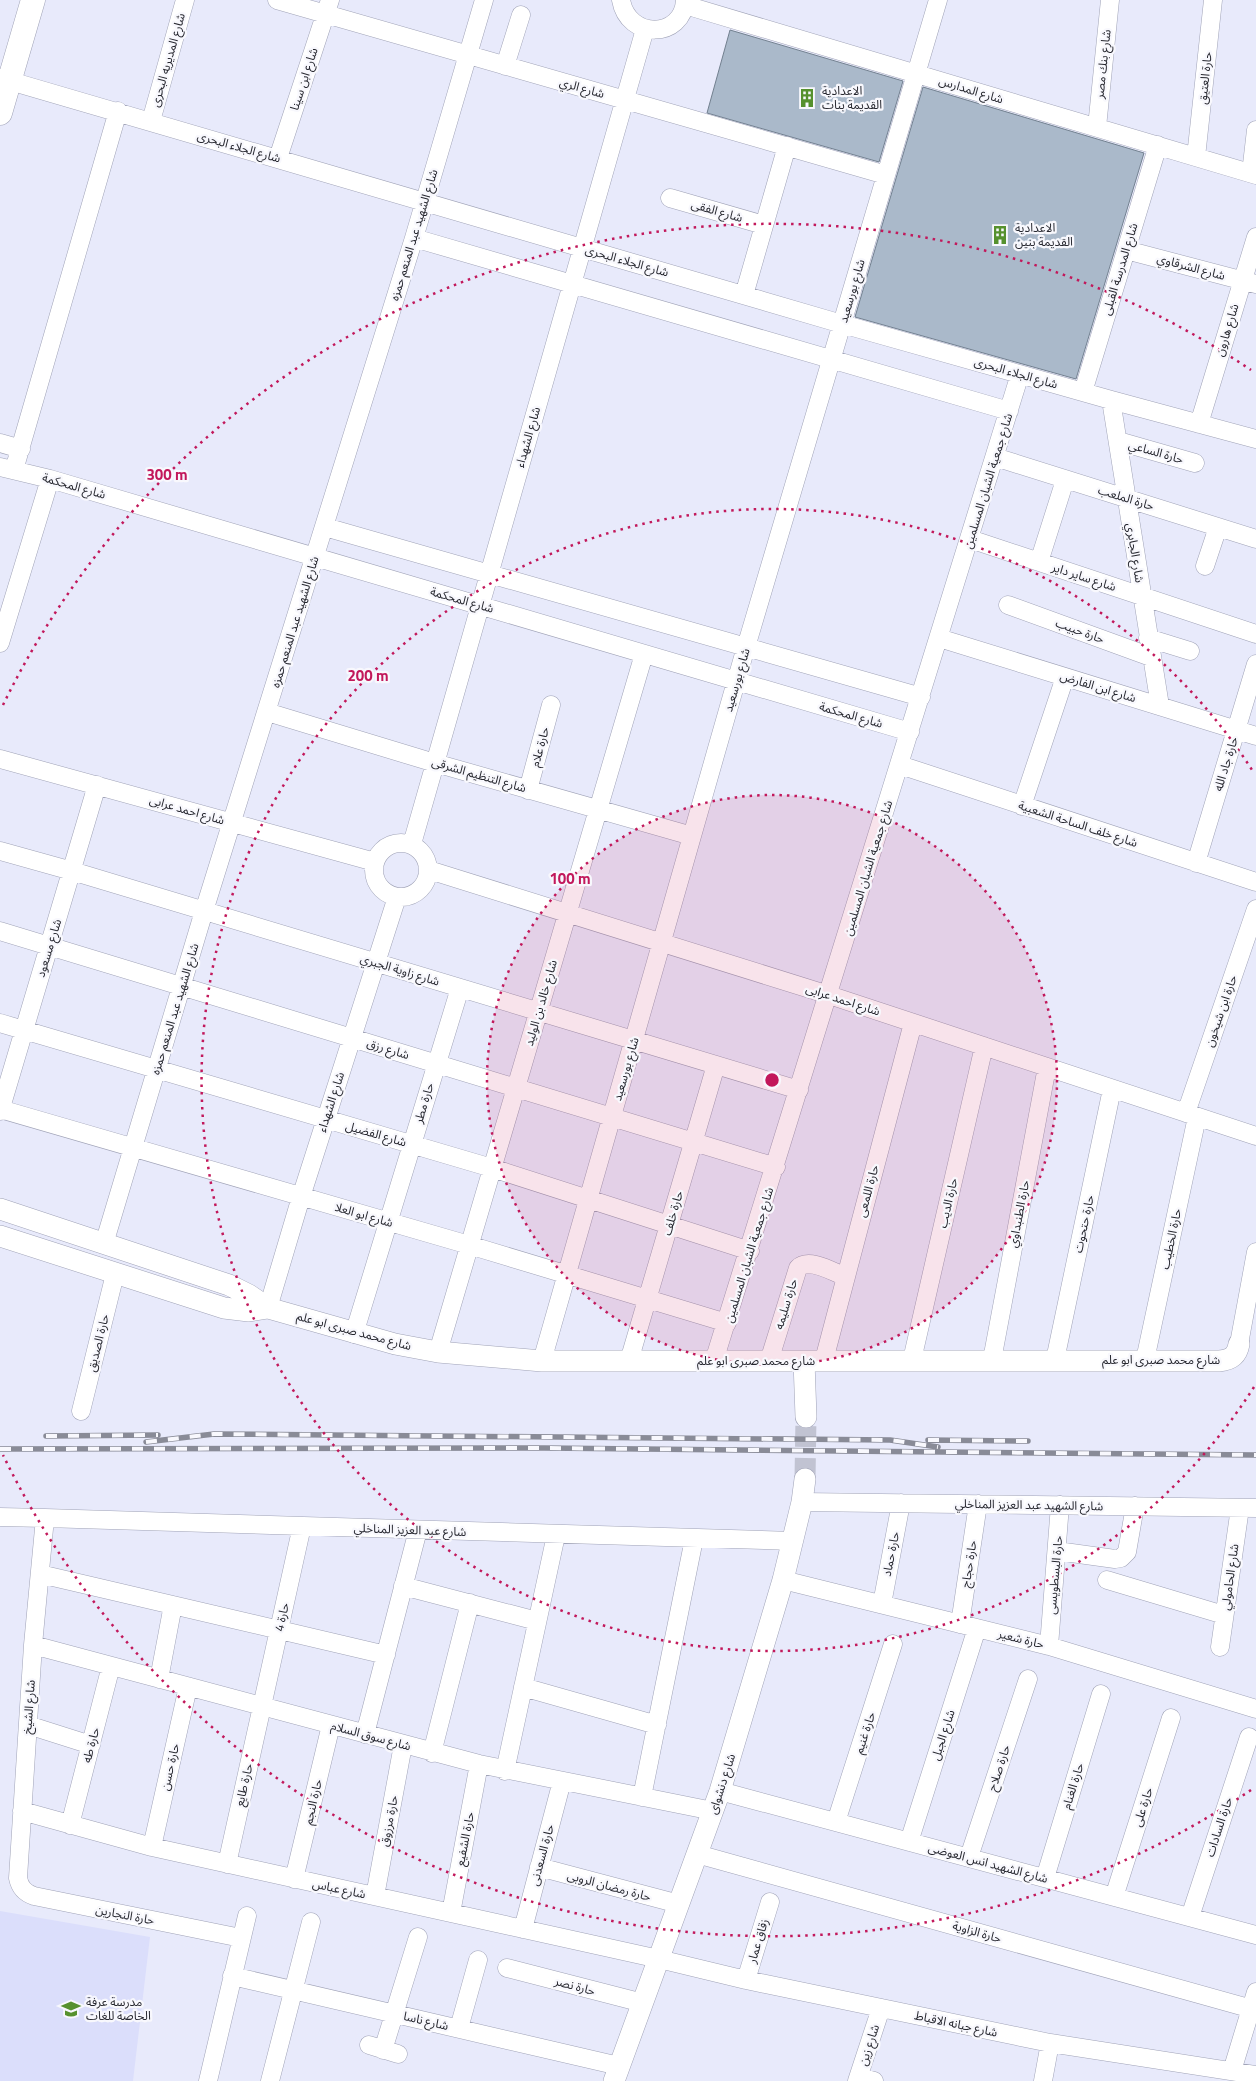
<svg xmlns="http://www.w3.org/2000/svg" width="1256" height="2081" font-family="'Titillium Web','Noto Sans Arabic',sans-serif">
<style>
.built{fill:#dbdefb}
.building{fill:#aab9ca;stroke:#72808f}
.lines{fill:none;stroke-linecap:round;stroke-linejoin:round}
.tertiary-tunnel{stroke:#c1c3d2;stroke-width:21;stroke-dasharray:21 11;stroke-linecap:butt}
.minor-casing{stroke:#a0a3b7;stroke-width:19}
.tertiary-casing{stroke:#a0a3b7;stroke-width:22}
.secondary-casing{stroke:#a0a3b7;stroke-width:25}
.minor{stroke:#fff;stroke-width:18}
.tertiary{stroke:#fff;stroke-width:21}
.secondary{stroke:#fff;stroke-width:24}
.rail-casing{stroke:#898b97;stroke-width:5.5}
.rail{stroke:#f8f8fd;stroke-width:4;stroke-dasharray:11;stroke-linecap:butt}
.ring{fill:none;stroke:#c2185b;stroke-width:2.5;stroke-dasharray:2.5 5}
.labels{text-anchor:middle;stroke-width:4.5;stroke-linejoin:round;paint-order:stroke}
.street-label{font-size:12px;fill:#26272f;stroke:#f8f8fd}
.poi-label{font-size:12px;fill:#26272f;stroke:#f8f8fd;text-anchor:start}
.centre{fill:#c2185b;stroke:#f8f8fd;stroke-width:2.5}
.ring-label{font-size:15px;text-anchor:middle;font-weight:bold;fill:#c2185b;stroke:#f8f8fd;stroke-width:4.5;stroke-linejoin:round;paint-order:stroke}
</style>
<rect width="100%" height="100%" fill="#e8eafb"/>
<path class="built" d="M0,1911L150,1937L133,2081H0Z"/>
<path class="building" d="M730,30L903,81L879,162L707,113Z
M923,87L1144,153L1076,379L855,317Z"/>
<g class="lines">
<path class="tertiary-tunnel" d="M805,1479L806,1417"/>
<g class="minor-casing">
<path id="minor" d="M277,0L886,175
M621,0C628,40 683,39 685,0
M685,5L1256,175
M505,66L521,15
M0,78L842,324L1111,400L1256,439
M151,121L185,0
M1097,127L1110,0
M1196,157L1213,0
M278,158L330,0
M1251,173L1256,130
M670,198L764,225
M414,238L1009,411
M1126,250L1256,284
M744,295L787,146
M1083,392L1158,145
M1111,400L1160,706
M1199,424L1256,237
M1118,441L1195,463
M0,443L21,449
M995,457L1256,539
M0,467L50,479L910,732
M14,470L118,111
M325,527L921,697
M970,539L1256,634
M1039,562L1065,480
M1205,566L1218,527
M1008,605L1151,657
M939,638L1256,736
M1148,638L1190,651
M0,643L50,479
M267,712L435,763L692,836
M0,759L375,862
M900,765L1256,882
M528,790L551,705
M1022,806L1065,677
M374 870a27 27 0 1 1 54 0a27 27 0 1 1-54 0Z
M412,844L645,29
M0,851L72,871L799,1090
M1196,863L1256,664
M429,870L829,995L1256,1136
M0,931L776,1167
M0,1023L492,1168L750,1251
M0,1109L469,1245L727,1323
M0,1111L97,785
M1186,1113L1256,909
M104,1244L204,911L414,238L484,0
M268,1308L301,1197L397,897
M354,1334L460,988
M1239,1344L1256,1252
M438,1352L644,654
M824,1360L913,1023
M912,1360L984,1046
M992,1360L1047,1067
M1055,1360L1112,1089
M1145,1360L1197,1117
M542,1361L746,647L938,0
M629,1361L716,1065
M714,1361L1020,374
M769,1361L798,1268C809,1257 833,1272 846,1277
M81,1411L115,1274
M802,1502L1256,1508
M0,1517L45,1518
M1057,1551L1115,1559L1121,1558L1127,1552L1135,1506
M40,1574L386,1655
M783,1580L1049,1646L1256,1709
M1107,1580L1224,1615
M403,1586L537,1621
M882,1604L901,1503
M960,1624L978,1504
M33,1645L479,1764L713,1811
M1049,1646L1060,1505
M1220,1647L1240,1508
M159,1679L173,1605
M523,1687L657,1725
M28,1725L91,1745
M365,1734L418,1530
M432,1753L470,1603
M505,1771L556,1535
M720,1791L1256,1935
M642,1797L694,1539
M22,1811L152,1847L659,1959L746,1980L1050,2043L1256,2075
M836,1822L893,1644
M70,1825L111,1666
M909,1842L977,1628
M152,1847L188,1687
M697,1854L1256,2010
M969,1857L1028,1679
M227,1864L302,1526
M539,1867L679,1904
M1045,1878L1101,1694
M294,1879L331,1725
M375,1896L403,1745
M1114,1897L1171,1718
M451,1913L479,1764
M1190,1917L1249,1737
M523,1929L562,1781
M241,1938L34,1896C25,1893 20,1888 18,1878L33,1645L45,1518L793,1541
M507,1968L643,2003
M232,1976L619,2066
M746,1980L770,1902
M459,2028L478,1960
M369,2045L398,2054
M383,2050L418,1937
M1232,2071L1256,1992
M859,2077L874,2081
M208,2081L247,1916
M270,2081L311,1922
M857,2081L881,2008
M1043,2081L1050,2043"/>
</g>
<g class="tertiary-casing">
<path id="tertiary" d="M0,1209L229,1285L249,1295L268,1308L395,1344L438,1352L542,1361H1219C1231,1360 1237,1356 1239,1344
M0,1236L224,1308L249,1311L268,1308
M804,1361L806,1417
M614,2081L720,1791L783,1580L802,1502L805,1479"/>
</g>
<g class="secondary-casing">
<path id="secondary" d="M0,113L33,0"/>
</g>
<use href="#minor" class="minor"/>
<use href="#tertiary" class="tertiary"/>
<use href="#secondary" class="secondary"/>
<g class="rail-casing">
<path id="rail" d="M46,1436L158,1435
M928,1440L1028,1441
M146,1442L214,1434L890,1440L938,1447
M0,1449L544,1448L1256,1455"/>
</g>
<use href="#rail" class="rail"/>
</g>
<circle cx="772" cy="1080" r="285" fill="#c2185b" fill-opacity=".12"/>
<g class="ring">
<circle cx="772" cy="1080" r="285"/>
<path d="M1254 1387A571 571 0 1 1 1254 773"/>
<path d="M1251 1790A856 856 0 0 1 3 1455M3 705A856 856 0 0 1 1251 370"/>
</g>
<defs>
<g id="building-bare" transform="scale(1.5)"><path d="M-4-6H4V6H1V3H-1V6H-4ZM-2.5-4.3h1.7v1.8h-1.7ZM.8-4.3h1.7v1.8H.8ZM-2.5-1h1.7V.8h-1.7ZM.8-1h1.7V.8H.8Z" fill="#56912e" stroke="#f8f8fd" stroke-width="2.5" paint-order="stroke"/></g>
<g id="school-bare" transform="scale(1.5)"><path d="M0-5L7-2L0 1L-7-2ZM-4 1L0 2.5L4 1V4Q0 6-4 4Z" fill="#56912e" stroke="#f8f8fd" stroke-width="2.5" paint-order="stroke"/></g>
</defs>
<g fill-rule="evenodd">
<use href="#building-bare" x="807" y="98"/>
<use href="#building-bare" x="1000" y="235"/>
<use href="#school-bare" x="71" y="2009"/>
</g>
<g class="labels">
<g class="street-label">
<text transform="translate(168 60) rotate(-74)" y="4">شارع المديريه البحرى</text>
<text transform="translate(1103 64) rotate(-84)" y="4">شارع بنك مصر</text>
<text transform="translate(1205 78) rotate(-84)" y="4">حارة العتيق</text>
<text transform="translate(304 79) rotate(-72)" y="4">شارع ابن سينا</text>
<text transform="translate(582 88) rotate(16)" y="4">شارع الري</text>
<text transform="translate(971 90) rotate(17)" y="4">شارع المدارس</text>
<text transform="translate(239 147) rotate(16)" y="4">شارع الجلاء البحرى</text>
<text transform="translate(717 211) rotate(16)" y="4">شارع الفقى</text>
<text transform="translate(414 235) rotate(-73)" y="4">شارع الشهيد عبد المنعم حمزه</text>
<text transform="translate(627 261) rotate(16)" y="4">شارع الجلاء البحرى</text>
<text transform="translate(1191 267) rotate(15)" y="4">شارع الشرقاوي</text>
<text transform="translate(1120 269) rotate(-73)" y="4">شارع المدرسة القبلى</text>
<text transform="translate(852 291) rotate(-74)" y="4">شارع بورسعيد</text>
<text transform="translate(1227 330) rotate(-73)" y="4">شارع هارون</text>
<text transform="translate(1016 373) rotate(16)" y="4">شارع الجلاء البحرى</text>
<text transform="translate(528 437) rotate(-74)" y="4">شارع الشهداء</text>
<text transform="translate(1156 452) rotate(16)" y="4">حارة الساعي</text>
<text transform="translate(988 481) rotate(-73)" y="4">شارع جمعية الشبان المسلمين</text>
<text transform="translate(74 486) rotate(16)" y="4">شارع المحكمة</text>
<text transform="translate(1126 498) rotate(17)" y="4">حارة الملعب</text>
<text transform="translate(1135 553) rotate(81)" y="4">شارع الجابري</text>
<text transform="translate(1084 577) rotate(18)" y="4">شارع ساير داير</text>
<text transform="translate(462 600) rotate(16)" y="4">شارع المحكمة</text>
<text transform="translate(295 622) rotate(-73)" y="4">شارع الشهيد عبد المنعم حمزه</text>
<text transform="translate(1080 631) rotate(20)" y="4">حارة حبيب</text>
<text transform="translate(737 680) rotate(-74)" y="4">شارع بورسعيد</text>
<text transform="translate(1098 687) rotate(17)" y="4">شارع ابن الفارض</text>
<text transform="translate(851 715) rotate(16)" y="4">شارع المحكمة</text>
<text transform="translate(540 747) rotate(-75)" y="4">حارة علام</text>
<text transform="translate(1226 764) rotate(-73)" y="4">حارة جاد الله</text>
<text transform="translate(479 775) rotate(16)" y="4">شارع التنظيم الشرقى</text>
<text transform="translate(187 810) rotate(16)" y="4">شارع احمد عرابى</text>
<text transform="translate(1078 824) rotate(18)" y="4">شارع خلف الساحة الشعبية</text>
<text transform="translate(868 868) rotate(-73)" y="4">شارع جمعية الشبان المسلمين</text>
<text transform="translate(49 948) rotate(-73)" y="4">شارع مسعود</text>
<text transform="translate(400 970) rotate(17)" y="4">شارع زاوية الجبري</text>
<text transform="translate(843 1000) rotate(18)" y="4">شارع احمد عرابى</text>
<text transform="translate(541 1003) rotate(-74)" y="4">شارع خالد بن الوليد</text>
<text transform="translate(175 1009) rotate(-73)" y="4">شارع الشهيد عبد المنعم حمزه</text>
<text transform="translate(1221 1011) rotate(-71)" y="4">حارة ابن شيخون</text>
<text transform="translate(388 1049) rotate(17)" y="4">شارع رزق</text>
<text transform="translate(626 1069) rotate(-74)" y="4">شارع بورسعيد</text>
<text transform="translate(331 1102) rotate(-72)" y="4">شارع الشهداء</text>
<text transform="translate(424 1103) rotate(-73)" y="4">حارة مطر</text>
<text transform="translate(376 1134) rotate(16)" y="4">شارع الفضيل</text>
<text transform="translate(868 1191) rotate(-75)" y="4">حارة اللمعى</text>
<text transform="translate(948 1203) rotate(-77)" y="4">حارة الديب</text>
<text transform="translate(673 1213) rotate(-74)" y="4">حارة خلف</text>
<text transform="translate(1019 1214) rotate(-79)" y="4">حارة الطنبداوي</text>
<text transform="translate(364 1215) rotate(16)" y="4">شارع ابو العلا</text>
<text transform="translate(1084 1224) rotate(-78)" y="4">حارة حتحوت</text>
<text transform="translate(1171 1239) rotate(-78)" y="4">حارة الخطيب</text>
<text transform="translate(749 1255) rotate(-73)" y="4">شارع جمعية الشبان المسلمين</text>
<text transform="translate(786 1304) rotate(-73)" y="4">حارة سليمه</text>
<text transform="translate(354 1331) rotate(15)" y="4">شارع محمد صبرى ابو علم</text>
<text transform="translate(98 1343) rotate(-76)" y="4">حارة الصديق</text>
<text x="1161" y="1364">شارع محمد صبرى ابو علم</text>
<text x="756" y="1365">شارع محمد صبرى ابو علم</text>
<text transform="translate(1029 1505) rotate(1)" y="4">شارع الشهيد عبد العزيز المناخلي</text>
<text transform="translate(410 1530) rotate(2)" y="4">شارع عبد العزيز المناخلي</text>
<text transform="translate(891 1554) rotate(-79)" y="4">حارة حماد</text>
<text transform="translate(969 1564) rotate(-81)" y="4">حارة حجاج</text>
<text transform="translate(1055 1575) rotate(-85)" y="4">حارة البسطويسى</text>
<text transform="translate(1230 1577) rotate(-82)" y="4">شارع الحامولي</text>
<text transform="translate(282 1617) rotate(-77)" y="4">حارة 4</text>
<text transform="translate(1021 1639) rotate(14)" y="4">حارة شعير</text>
<text transform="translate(29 1707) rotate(-86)" y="4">شارع الشيخ</text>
<text transform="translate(865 1733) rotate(-72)" y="4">حارة غنيم</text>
<text transform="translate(943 1735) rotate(-72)" y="4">شارع الجبل</text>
<text transform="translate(371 1736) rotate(15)" y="4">شارع سوق السلام</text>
<text transform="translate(91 1745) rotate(-75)" y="4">حارة طه</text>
<text transform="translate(170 1767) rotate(-77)" y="4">حارة حسن</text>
<text transform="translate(999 1768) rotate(-72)" y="4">حارة صلاح</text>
<text transform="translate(722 1784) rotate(-72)" y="4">شارع دنشواى</text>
<text transform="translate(244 1785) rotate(-77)" y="4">حارة طايع</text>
<text transform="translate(1073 1786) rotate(-73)" y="4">حارة الغنام</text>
<text transform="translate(313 1802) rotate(-77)" y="4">حارة النجم</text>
<text transform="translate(1143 1807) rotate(-72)" y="4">حارة على</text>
<text transform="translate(389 1821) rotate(-79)" y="4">حارة مرزوق</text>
<text transform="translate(1219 1827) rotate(-72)" y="4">حارة السادات</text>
<text transform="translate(465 1839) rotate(-79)" y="4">حارة الشفيع</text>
<text transform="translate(542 1855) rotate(-75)" y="4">حارة السعدنى</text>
<text transform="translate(988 1863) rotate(15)" y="4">شارع الشهيد انس العوضى</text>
<text transform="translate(609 1886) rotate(15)" y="4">حارة رمضان الروبى</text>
<text transform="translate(339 1889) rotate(12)" y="4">شارع عباس</text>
<text transform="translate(125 1915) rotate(11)" y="4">حارة النجارين</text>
<text transform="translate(977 1932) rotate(16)" y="4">حارة الزاوية</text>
<text transform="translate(758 1941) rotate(-73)" y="4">زقاق عمار</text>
<text transform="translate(575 1986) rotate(15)" y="4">حارة نصر</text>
<text transform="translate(426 2021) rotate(13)" y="4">شارع ناسا</text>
<text transform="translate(956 2024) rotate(12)" y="4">شارع جبانه الاقباط</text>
<text transform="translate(869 2045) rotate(-72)" y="4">شارع زين</text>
</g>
<g class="poi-label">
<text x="822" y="95">الاعدادية<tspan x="822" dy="14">القديمة بنات</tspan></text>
<text x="1015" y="232">الاعدادية<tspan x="1015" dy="14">القديمة بنين</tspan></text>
<text x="86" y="2006">مدرسة عرفة<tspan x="86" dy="14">الخاصة للغات</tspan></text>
</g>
</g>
<circle cx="772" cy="1080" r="8" class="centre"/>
<g class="ring-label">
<text x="167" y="480">300 m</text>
<text x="368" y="681">200 m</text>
<text x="570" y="884">100 m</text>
</g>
</svg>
